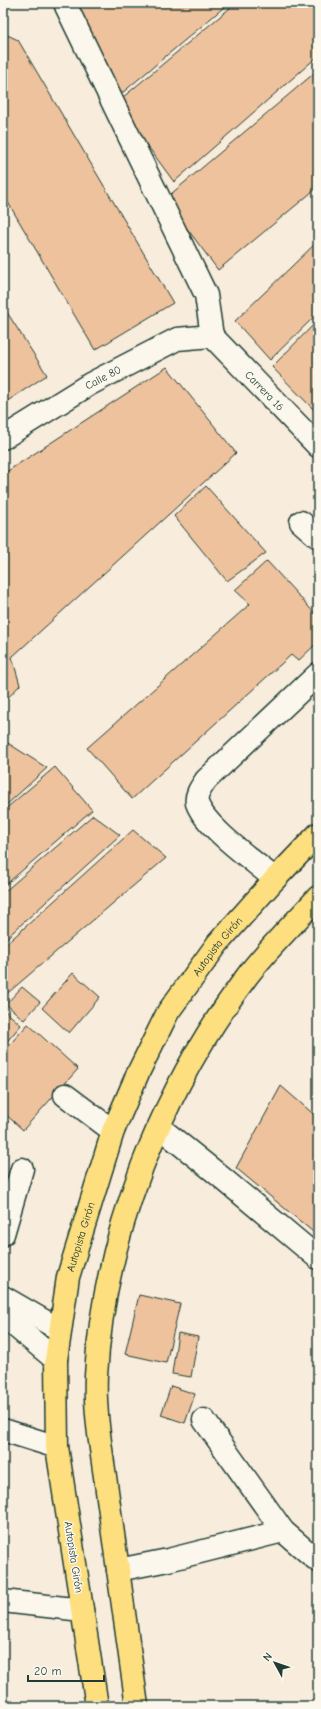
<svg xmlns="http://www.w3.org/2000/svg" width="321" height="1709" font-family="'Comic Neue',sans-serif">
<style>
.building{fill:#eec29d;stroke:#1f3d34}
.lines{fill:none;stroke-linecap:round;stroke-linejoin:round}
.minor-casing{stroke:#1f3d34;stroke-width:25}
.highway-casing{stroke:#1f3d34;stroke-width:25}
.minor{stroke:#fbf7ec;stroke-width:22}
.highway{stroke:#fddf80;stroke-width:22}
.labels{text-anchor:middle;stroke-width:3;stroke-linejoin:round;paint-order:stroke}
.street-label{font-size:11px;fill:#1f3d34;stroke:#fbf7ec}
</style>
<rect width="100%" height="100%" fill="#f8ecdc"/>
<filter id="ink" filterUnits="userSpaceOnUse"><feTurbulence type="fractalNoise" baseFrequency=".025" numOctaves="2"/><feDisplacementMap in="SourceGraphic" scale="8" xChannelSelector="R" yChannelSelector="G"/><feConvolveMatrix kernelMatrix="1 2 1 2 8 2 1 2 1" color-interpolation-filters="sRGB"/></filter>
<g filter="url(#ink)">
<path class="building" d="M76,3H229L115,99Z
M236,3H318V56L174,182L116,103Z
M3,33L18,40L173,303L95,350L3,194Z
M318,70V187L218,270L165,199Z
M318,241V313L270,360L235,321Z
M3,306L47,375L3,404Z
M318,320V414L272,367Z
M167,367L236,453L12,657L20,685L3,703V474Z
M206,486L266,553L227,581L174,516Z
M267,561L318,617V642L298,661L291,655L132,799L87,748L250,604L235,590Z
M3,740L47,768L3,808Z
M55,767L92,810L3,887V811Z
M93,815L120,835L3,941V893Z
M133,830L166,858L3,997V947Z
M73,973L100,997L69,1033L42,1008Z
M22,987L40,1002L24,1020L6,1004Z
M3,1009L21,1025L3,1046Z
M28,1024L78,1069L23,1130L3,1112V1052Z
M281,1086L318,1118V1236L236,1168Z
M3,1119L8,1122L3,1135Z
M139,1295L180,1304L166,1363L125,1354Z
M178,1333L198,1337L191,1377L172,1374Z
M171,1386L195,1394L185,1423L161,1415Z"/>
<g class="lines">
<g class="minor-casing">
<g id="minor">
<path d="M67,3L66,6L206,295L212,336"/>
<path id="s1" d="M212,336L318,446"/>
<path id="s2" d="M3,438L90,384L177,339L212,336"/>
<path d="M301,522L318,537"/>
<path d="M275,879C255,862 205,827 197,803C195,795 202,786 206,780L318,674"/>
<path d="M65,1095L113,1131"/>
<path d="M159,1127L215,1172L318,1258"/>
<path d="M3,1234L22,1169"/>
<path d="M3,1297L60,1330"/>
<path d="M3,1316L56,1360"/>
<path d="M204,1420L283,1531L318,1561"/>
<path d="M3,1430L57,1447"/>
<path d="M118,1570L168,1560L283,1531"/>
<path d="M3,1601L82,1610"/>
</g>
</g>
<g class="highway-casing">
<g id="highway">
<path id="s3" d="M97,1706L57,1447L56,1360L68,1277L113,1131L138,1073L168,1012L218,943L275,879L318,834"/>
<path d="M137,1706C127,1637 118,1567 108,1498C103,1459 94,1415 96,1376C103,1237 162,1090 245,979C266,950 294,924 318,897"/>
</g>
</g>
<use href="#minor" class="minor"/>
<use href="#highway" class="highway"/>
</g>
</g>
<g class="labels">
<g class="street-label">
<text dy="4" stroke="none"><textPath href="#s2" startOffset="117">Calle 80</textPath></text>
<text dy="4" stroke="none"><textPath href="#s1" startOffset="76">Carrera 16</textPath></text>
<text dy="4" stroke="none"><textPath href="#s3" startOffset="799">Autopista Girón</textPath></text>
<text dy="4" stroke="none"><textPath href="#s3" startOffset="475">Autopista Girón</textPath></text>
<text transform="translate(74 1557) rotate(81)" y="4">Autopista Girón</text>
</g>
</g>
<rect width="321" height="1709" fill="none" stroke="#fbf7ec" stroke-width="16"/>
<rect x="8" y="8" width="305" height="1693" fill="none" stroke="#1f3d34" stroke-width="1.5" filter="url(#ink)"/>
<g transform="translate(275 1663) rotate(310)" stroke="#fbf7ec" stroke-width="3" paint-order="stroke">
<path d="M0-3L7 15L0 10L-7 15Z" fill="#1f3d34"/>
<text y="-6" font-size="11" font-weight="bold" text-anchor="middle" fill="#1f3d34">N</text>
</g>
<path d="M28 1675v6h76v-6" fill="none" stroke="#1f3d34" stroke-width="2"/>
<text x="34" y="1675" font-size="12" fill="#1f3d34" stroke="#fbf7ec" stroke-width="3" paint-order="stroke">20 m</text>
</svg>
